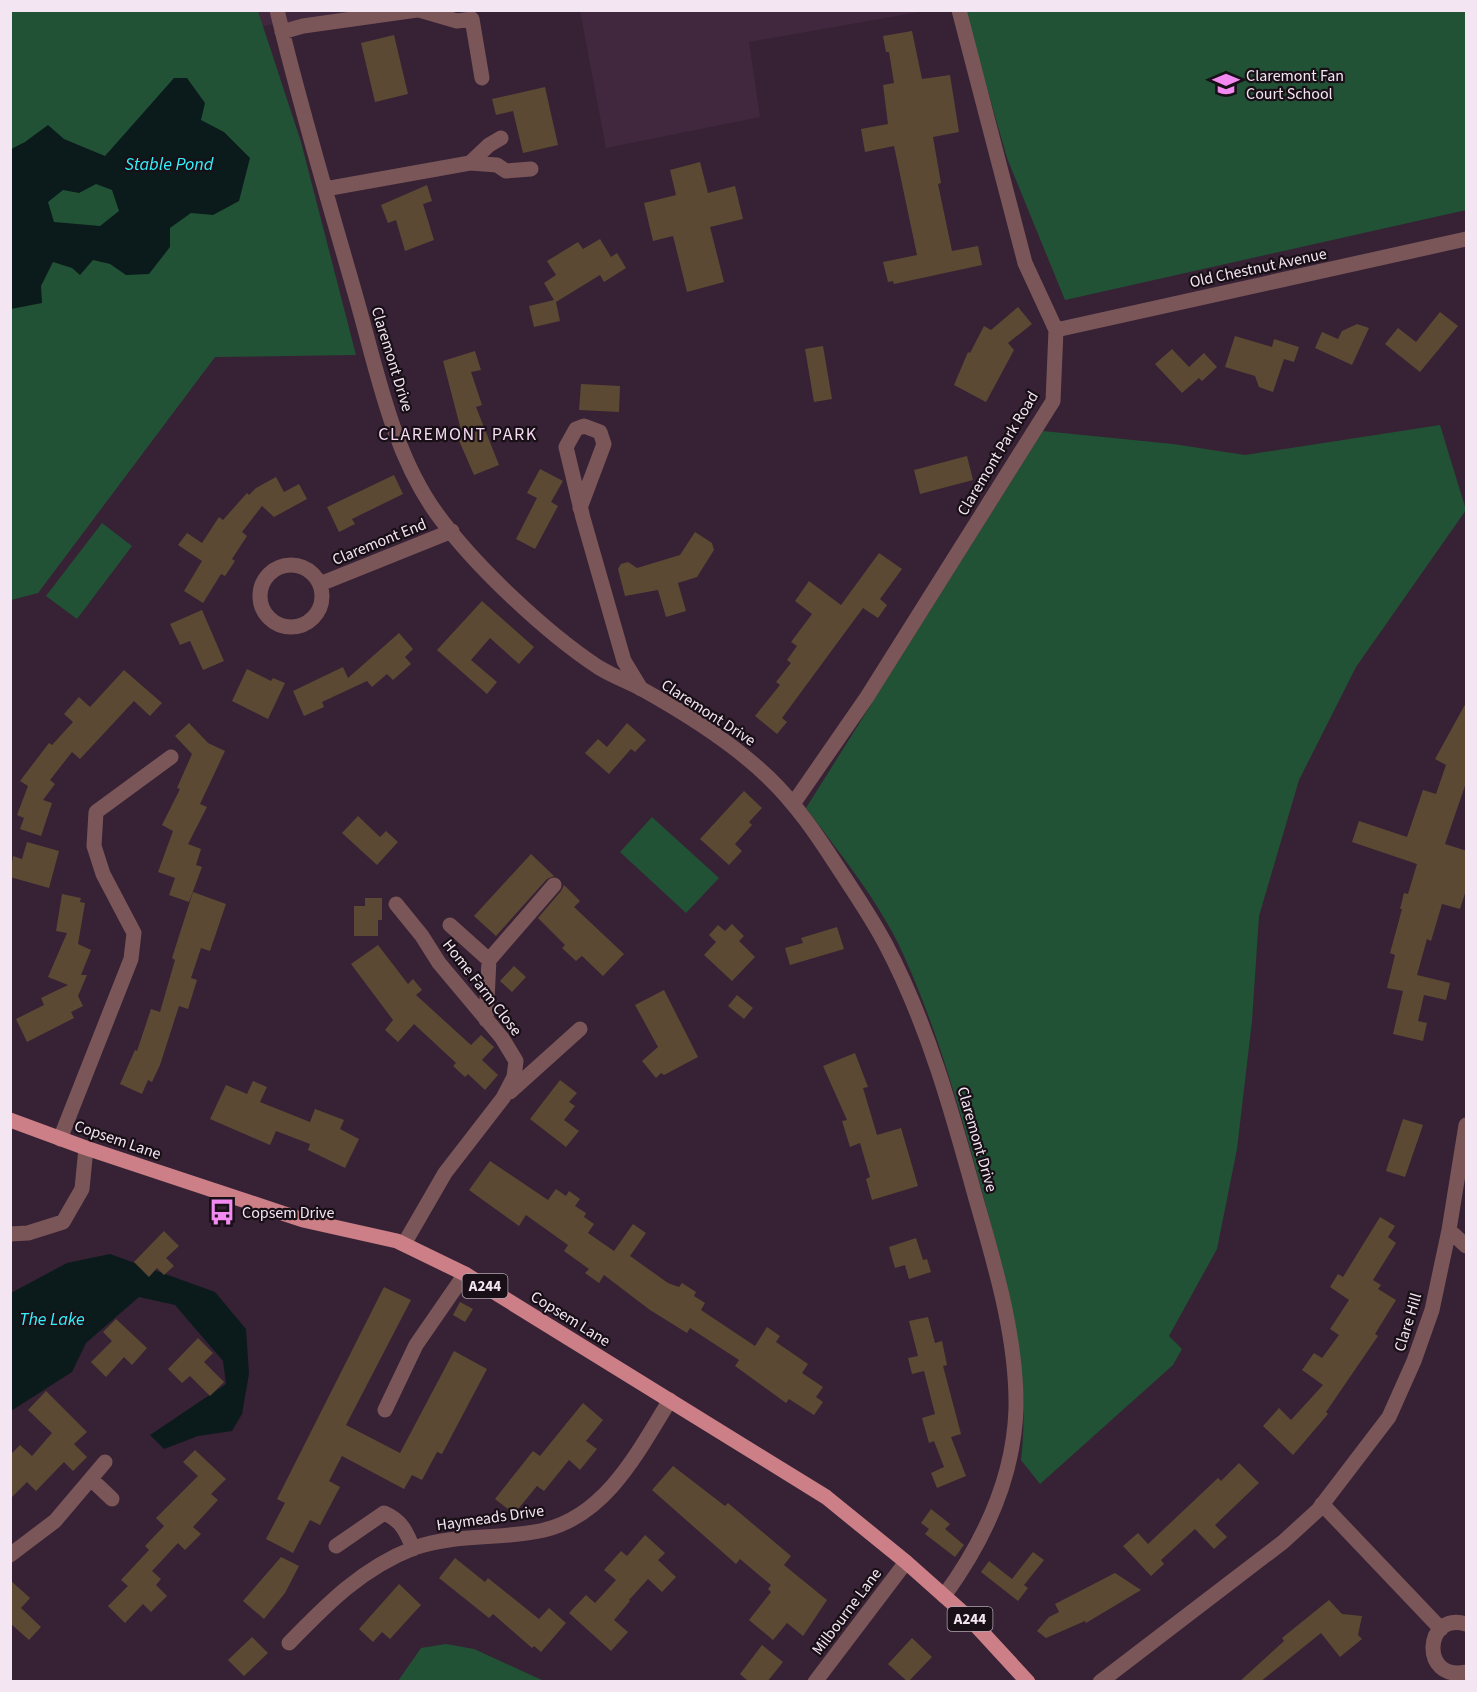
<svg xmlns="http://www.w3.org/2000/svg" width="1477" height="1692" font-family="'Source Sans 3',sans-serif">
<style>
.built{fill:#41283f}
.green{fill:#225235}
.water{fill:#0b1b1c;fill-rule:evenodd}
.building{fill:#5c4933}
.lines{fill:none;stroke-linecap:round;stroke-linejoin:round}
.minor{stroke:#7b5659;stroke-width:15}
.major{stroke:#cc7f86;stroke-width:15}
.labels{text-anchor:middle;stroke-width:4.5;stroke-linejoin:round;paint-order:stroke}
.shield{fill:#180f17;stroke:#b1a5b0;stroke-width:1.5}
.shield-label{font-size:15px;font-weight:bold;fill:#f3e5f1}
.poi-label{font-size:16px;fill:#f3e5f1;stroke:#180f17;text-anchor:start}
.street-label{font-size:16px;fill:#f3e5f1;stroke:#180f17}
.water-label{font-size:18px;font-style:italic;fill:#33f2fc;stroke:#180f17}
.neighbourhood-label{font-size:18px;letter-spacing:1.5px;fill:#f5daf2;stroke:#180f17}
</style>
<rect width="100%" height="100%" fill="#362234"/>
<path class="built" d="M258,11H365L263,26Z
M580,11V10L925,11L749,42L760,117L606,148Z"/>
<path class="green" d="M10,11H258L301,142L356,355L215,357L38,593L11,600Z
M965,11H1466V210L1065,300L1007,158Z
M1440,425L1466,510L1356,667L1299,780L1259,916L1252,1021L1237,1149L1217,1249L1169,1336L1182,1349L1173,1365L1040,1484L1021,1460C1032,1365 1005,1275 980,1184C958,1103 934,1019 898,943C874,895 838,851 806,808L1043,431L1173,444L1245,455Z
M102,523L132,546L77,619L46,596Z
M652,817L719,878L686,913L620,852Z
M446,1644L474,1649L544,1681H398L421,1648Z"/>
<path class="water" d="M174,78H187L205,103L201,120L224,132L250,158L239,201L213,215L191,213L170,228V247L149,274L126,275L110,264L93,260L80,275L72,268L53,262L41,286L42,303L11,309V149L25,142L48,125L64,139L105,156ZM96,184L112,190L119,211L100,226L54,222L48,202L63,190L79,193Z
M110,1254L215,1292L246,1329L249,1374L242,1414L232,1431L198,1436L164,1449L150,1435L226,1384L223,1361L175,1305L139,1297L86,1343L72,1372L11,1411V1293L67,1263Z"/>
<path class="building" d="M912,31L922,79L950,75L959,132L933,137L941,183L938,184L952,251L978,246L982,265L894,284L893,281L888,282L883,262L917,255L894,146L865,152L861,129L888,124L883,85L894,83L889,52H886L883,36Z
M394,35L408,94L375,102L361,43Z
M545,87L558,145L523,153L513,111L496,115L492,99Z
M700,162L708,193L735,186L743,219L710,227L724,282L687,292L673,236L653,241L644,203L676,195L670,170Z
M427,185L432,201L423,204L434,240L405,251L396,220L388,223L381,205Z
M600,239L611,257L617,253L626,268L604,282L600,275L556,302L560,321L534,327L529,306L554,300L544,283L556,275L547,261L578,242L583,249Z
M1018,307L1032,324L1008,343L1014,350L986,402L954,385L968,352L970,353L984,326L991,330Z
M1440,312L1458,326L1420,372L1385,344L1398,328L1416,342Z
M1357,324L1369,328L1352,365L1315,348L1322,332L1338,339L1342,331Z
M1235,336L1272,347L1274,339L1299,347L1294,362L1284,359L1273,392L1259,387L1255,376L1225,367Z
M823,346L832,399L814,402L805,349Z
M1172,349L1189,367L1204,353L1217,367L1202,381L1199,378L1182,393L1155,364Z
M475,351L481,370L471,372L482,405L476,407L499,465L474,475L457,436L462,434L443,361Z
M581,384L620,386L619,412L579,410Z
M967,456L973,480L920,494L914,470Z
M540,469L563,481L551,502L558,506L535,549L516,539L537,498L527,493Z
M394,475L403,494L352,519L355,524L339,532L327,507Z
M276,477L284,492L299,484L307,499L274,517L262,506L242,532L247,536L232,559L235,561L225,576L221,574L203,603L184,591L202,561L178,545L187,533L202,543L219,517L223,520L247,493L249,495L256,488Z
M695,532L712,543L714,550L697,577L678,583L686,611L666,617L658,590L625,596L618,569L621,564L628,562L637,568L680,555Z
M879,553L902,569L880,599L887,605L878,618L863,608L782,718L787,722L777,734L755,716L780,685L776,682L791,663L787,660L797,646L791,642L812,614L795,601L809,581L841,605Z
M482,601L534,647L519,664L490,638L471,660L497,682L487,694L437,650Z
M202,610L224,661L203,670L190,641L180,645L170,624Z
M399,633L413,649L405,657L411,664L393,680L387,674L372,687L367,681L322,702L324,707L304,716L293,691L343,667L348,678Z
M247,669L271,681L273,678L285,683L268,719L232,701Z
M124,670L162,703L150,716L134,701L80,759L72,752L50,780L55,784L43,800L52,803L41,836L20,829L24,818L17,815L28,786L20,781L49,743L52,745L73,722L64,714L79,697L90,707Z
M1467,701V780L1445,844L1467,851V887L1460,909L1442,904L1431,941L1427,939L1417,975L1450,983L1446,1000L1424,995L1418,1021L1427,1023L1423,1041L1393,1034L1403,991L1387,988L1395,955L1390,953L1402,909H1400L1404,893L1408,894L1417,864L1352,842L1359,821L1407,837L1423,790L1436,794L1446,765L1435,759Z
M189,723L208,743L225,751L200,804L207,807L188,844L201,849L196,865L202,867L189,902L169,895L175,878L158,872L173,831L162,825L180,789L177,788L192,754L175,736Z
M627,723L646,740L635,752L631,749L609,774L585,753L598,739L607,747Z
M744,791L762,808L749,822L752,825L735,844L742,851L729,865L700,839Z
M358,816L380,837L386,831L398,842L377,865L342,833Z
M27,842L59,851L49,888L10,877L13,856L22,859Z
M531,854L554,876L547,879L496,936L474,916Z
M564,885L580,901L574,907L624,954L603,976L582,956L576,961L562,948L565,945L538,918L561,891Z
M193,892L226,904L210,951L201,948L191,978L197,980L188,1009L179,1006L160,1065L152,1082L148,1080L142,1094L120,1084L135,1050L137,1051L151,1009L160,1012L175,960L172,958Z
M62,894L81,898L80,902L85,903L78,944L91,950L81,975H87L78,996L83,1006L71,1012L74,1018L27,1042L16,1019L44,1005L41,998L68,985L48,977L67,933L56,931Z
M365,898H382V920H378V936H354V906H365Z
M732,924L744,936L739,941L755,957L732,981L704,955L716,942L709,935L718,925L725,931Z
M837,927L844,949L790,965L785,948L803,943L801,938Z
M378,945L408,984L413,979L422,990L416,995L471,1045L481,1035L494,1047L482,1060L498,1075L485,1090L468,1074L465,1077L453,1066L456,1063L414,1024L398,1042L385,1030L393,1020L351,964Z
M514,966L526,977L512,992L500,981Z
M664,990L698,1057L664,1075L661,1073L656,1078L642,1061L658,1047L635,1005Z
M737,995L753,1008L744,1019L728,1006Z
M855,1053L868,1087L863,1088L877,1135L901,1128L918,1186L872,1200L866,1179L870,1177L860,1143L850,1147L842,1121L847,1120L823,1066Z
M560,1080L577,1093L569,1102L575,1106L564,1120L579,1131L566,1147L530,1119Z
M253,1081L267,1087L260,1102L310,1122L315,1109L344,1120L340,1129L359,1139L345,1168L308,1150L310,1144L276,1131L270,1145L210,1119L226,1085L247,1094Z
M1403,1119L1423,1125L1405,1177L1386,1171Z
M490,1161L548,1200L556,1189L566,1196L569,1191L580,1199L575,1206L586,1213L584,1217L594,1224L588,1233L614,1251L633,1224L646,1233L630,1256L668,1283L679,1287L682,1283L696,1292L694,1296L705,1303L701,1310L755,1346L767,1327L780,1336L776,1342L808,1364L802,1373L823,1387L816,1397L823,1402L814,1415L789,1399L786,1403L735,1366L739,1360L690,1328L687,1333L650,1310L604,1275L599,1283L585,1273L589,1269L564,1251L568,1245L526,1215L519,1226L469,1190Z
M1380,1217L1395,1226L1388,1237L1396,1243L1373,1280L1381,1285L1378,1289L1396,1300L1375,1334L1378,1336L1326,1412L1328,1414L1293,1455L1263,1426L1279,1408L1291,1420L1323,1385L1302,1370L1314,1353L1322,1358L1339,1335L1330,1329L1349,1300L1330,1287L1338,1274L1343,1277Z
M164,1231L179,1246L166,1258L174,1266L164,1275L157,1268L149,1277L134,1262Z
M916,1238L923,1260L927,1259L931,1272L909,1279L905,1265L895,1268L889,1247Z
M384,1287L411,1300L346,1425L400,1453L454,1351L487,1369L442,1454L437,1452L422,1480L412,1475L404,1489L342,1456L329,1481L340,1487L320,1525L310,1520L293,1553L266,1539L285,1503L277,1499Z
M460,1302L473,1309L465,1322L453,1315Z
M928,1317L935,1343L942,1341L947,1365L943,1366L961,1434L951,1437L966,1476L937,1488L931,1473L944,1467L934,1441L929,1443L922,1418L935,1414L924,1371L912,1374L908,1358L918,1356L909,1321Z
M116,1319L147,1348L132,1365L124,1357L106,1377L91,1362L112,1341L103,1332Z
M198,1338L213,1353L204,1362L224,1382L210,1396L190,1376L182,1383L168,1369Z
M46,1391L87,1432L74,1444L87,1457L73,1471L64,1462L36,1491L27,1482L10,1499V1455L20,1445L32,1456L52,1433L28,1410Z
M583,1403L603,1420L586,1441L597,1449L580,1470L569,1460L544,1491L537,1486L514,1514L495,1499L533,1451L540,1456Z
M195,1450L226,1479L211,1494L218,1500L193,1527L201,1534L185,1550L178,1543L152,1571L161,1579L156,1585L167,1596L151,1612L143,1604L125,1623L108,1606L128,1586L121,1580L149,1550L145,1546L164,1526L156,1518L198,1476L183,1462Z
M1239,1463L1259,1483L1215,1525L1227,1537L1214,1549L1195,1529L1161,1560L1164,1564L1151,1576L1123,1546L1138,1533L1148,1544L1218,1478L1221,1481Z
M673,1466L725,1506L728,1503L791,1556L784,1565L827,1600L803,1636L787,1623L773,1640L749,1620L771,1592L768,1589L771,1585L740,1559L736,1564L652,1490Z
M931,1509L950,1524L945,1529L964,1545L955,1557L925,1534L929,1529L921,1523Z
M645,1535L665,1553L658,1560L676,1577L662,1592L648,1579L629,1600L630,1601L614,1620L628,1632L611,1651L569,1613L586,1595L595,1603L616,1580L604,1570L621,1551L627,1556Z
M1033,1552L1044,1560L1024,1585L1028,1588L1018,1601L981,1572L989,1561L1012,1579Z
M281,1557L299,1566L285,1593L264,1619L243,1601Z
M455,1558L485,1582L488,1578L539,1619L549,1608L566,1623L541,1652L534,1646L532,1648L493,1614L489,1618L439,1578Z
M1115,1573L1141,1590L1086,1623L1085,1621L1046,1638L1037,1631L1049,1617L1059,1612L1055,1604Z
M10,1580L30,1598L21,1608L41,1627L29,1640L10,1623Z
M399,1584L421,1605L390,1639L382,1632L373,1642L359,1629Z
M1329,1600L1342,1614L1362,1616L1358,1635L1362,1639L1340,1657L1321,1633L1260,1682H1239L1284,1641L1282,1638Z
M252,1637L268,1653L244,1676L228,1660Z
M912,1638L932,1657L908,1682L888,1664Z
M762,1645L783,1662L767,1682H749L740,1674Z"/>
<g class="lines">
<path class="minor" d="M277,10C300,107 329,202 356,297C377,370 392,452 437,514C474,565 545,632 598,667C611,675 626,681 640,688C685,713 732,742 769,778C796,804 817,835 837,866C854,892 872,918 886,945C928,1025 952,1112 976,1199C995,1265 1017,1338 1016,1408C1014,1478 984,1541 944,1596
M419,10L457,21L472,19L482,78
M282,32L303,26L417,10
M470,163L489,145L501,138
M325,189L470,163L497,165L506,171L531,169
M1056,330L1466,239
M580,508L604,444L600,432L584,426L576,429L566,447L583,518L624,661L641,689
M260 596a31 31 0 1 1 62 0a31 31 0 1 1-62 0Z
M320,584L452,531
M793,804L867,697L1053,401L1056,330L1025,263L959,10
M396,904L422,936L439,963L502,1038L516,1061L514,1077L503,1098L445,1173L404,1244
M450,925L489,960
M486,1020L489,960L554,885
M510,1092L580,1029
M60,1139L131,959L134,933L103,874L94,846L96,812L171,757
M1449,1230L1466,1246
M10,1234L28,1233L63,1222L82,1189L86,1148
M385,1410L416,1345L465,1274
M91,1479L112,1499
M1322,1504L1441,1629
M336,1546L384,1513C401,1520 407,1532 413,1549
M10,1555L55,1521L105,1462
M1466,1624C1424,1611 1420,1682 1466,1672
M289,1643C327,1604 362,1568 414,1548C456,1533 502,1540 544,1530C607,1515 639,1450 670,1400
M815,1682L906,1562
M1100,1682L1283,1542L1318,1510L1389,1417L1414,1361L1432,1310L1449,1230L1466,1125"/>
<path class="major" d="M10,1120L86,1148L303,1220L397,1241L465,1274L826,1497L906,1562L969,1618L1028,1682"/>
</g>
<defs>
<g id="school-bare" transform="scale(2.07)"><path d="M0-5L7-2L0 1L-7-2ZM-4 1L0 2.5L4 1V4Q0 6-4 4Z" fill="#f38af1" stroke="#180f17" stroke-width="2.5" paint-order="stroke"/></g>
<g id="bus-bare" transform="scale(2.07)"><path d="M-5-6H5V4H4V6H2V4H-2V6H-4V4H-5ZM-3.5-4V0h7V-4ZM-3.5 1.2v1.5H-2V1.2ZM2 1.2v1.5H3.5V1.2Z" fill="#f38af1" stroke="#180f17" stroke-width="2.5" paint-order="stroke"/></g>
</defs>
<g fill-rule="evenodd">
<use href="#school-bare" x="1226" y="84"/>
<use href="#bus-bare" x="222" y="1212"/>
</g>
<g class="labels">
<g class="shield">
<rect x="462.5" y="1274" width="45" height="24" rx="4.5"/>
<rect x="947.5" y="1607" width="45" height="24" rx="4.5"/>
</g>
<g class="shield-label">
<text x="485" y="1291">A244</text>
<text x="970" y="1624">A244</text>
</g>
<g class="poi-label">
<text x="1246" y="81">Claremont Fan<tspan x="1246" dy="18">Court School</tspan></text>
<text x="242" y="1218">Copsem Drive</text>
</g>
<g class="street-label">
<text transform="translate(1258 267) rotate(-12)" y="6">Old Chestnut Avenue</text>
<text transform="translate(393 359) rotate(73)" y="6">Claremont Drive</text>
<text transform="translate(997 453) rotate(-59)" y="6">Claremont Park Road</text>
<text transform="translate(379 541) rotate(-22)" y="6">Claremont End</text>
<text transform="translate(709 712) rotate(33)" y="6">Claremont Drive</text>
<text transform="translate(483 987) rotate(52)" y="6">Home Farm Close</text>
<text transform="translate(118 1139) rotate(19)" y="6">Copsem Lane</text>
<text transform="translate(978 1139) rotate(74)" y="6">Claremont Drive</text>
<text transform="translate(571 1318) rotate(32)" y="6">Copsem Lane</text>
<text transform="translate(1407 1322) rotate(-73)" y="6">Clare Hill</text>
<text transform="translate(490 1517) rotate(-8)" y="6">Haymeads Drive</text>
<text transform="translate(846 1611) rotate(-53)" y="6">Milbourne Lane</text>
</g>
<g class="water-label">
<text x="169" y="170">Stable Pond</text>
<text x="52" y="1325">The Lake</text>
</g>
<g class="neighbourhood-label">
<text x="458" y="440">CLAREMONT PARK</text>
</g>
</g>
<rect width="1477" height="1692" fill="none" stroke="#f3e5f1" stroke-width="24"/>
</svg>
